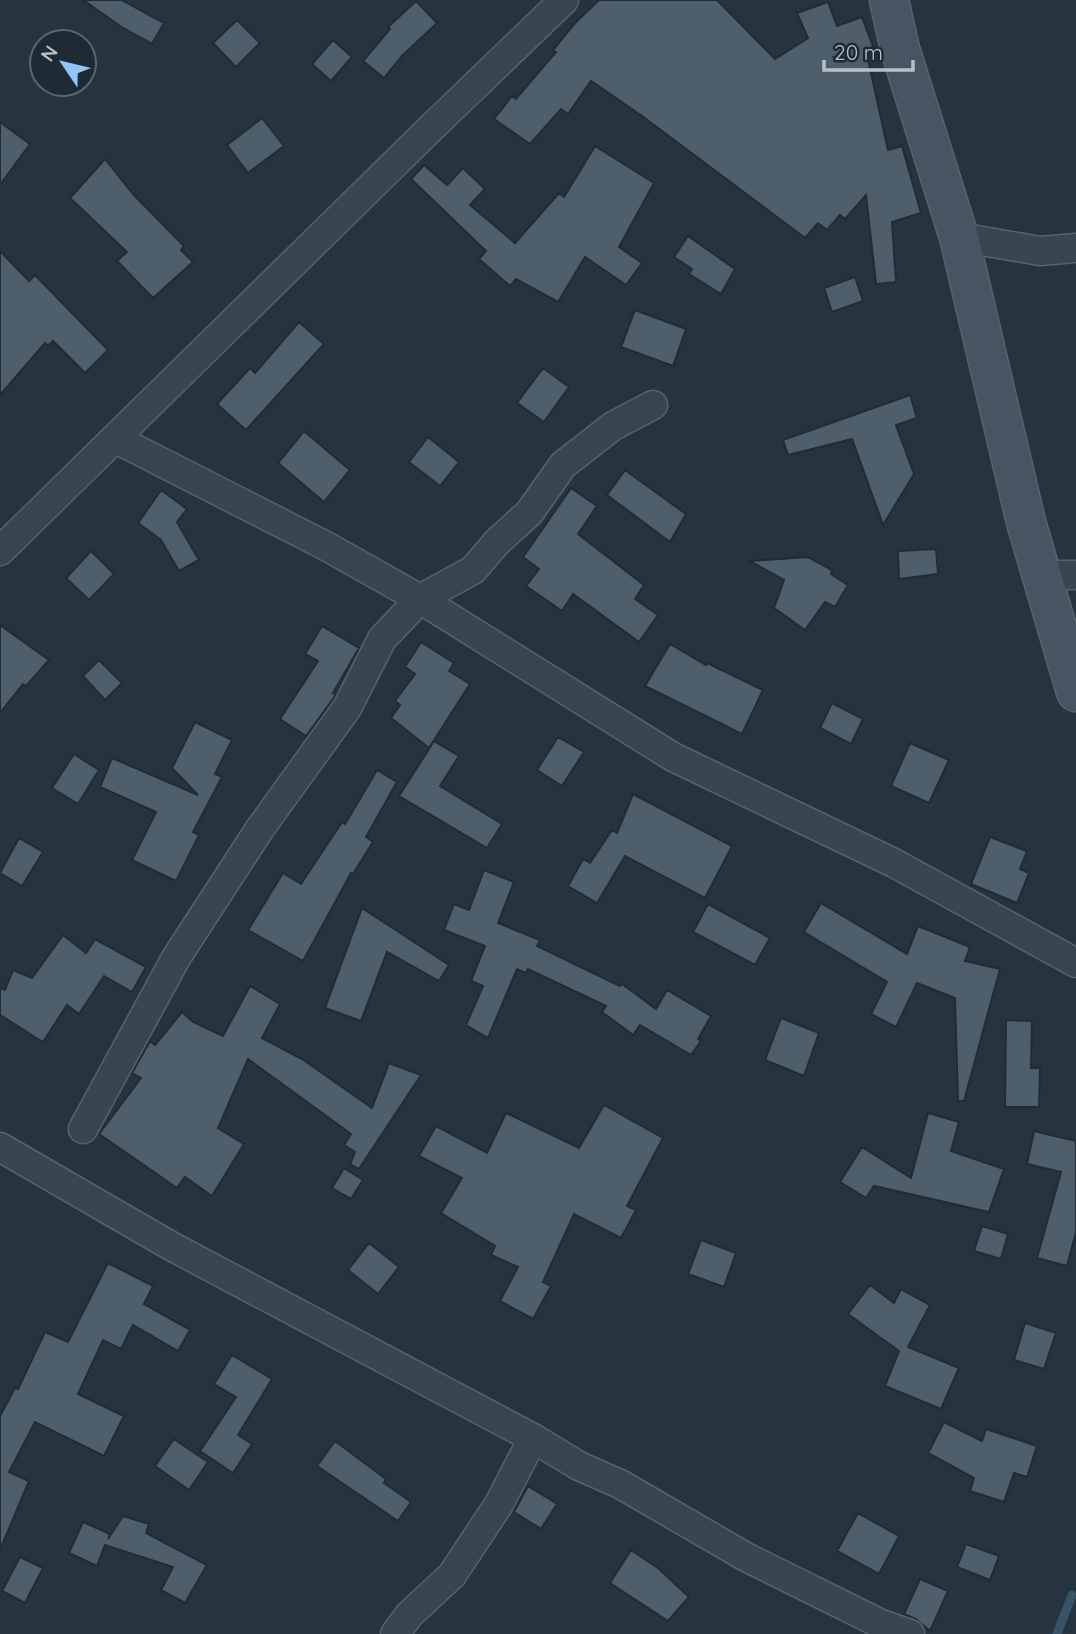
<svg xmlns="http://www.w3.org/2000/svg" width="1076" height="1634" font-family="Quicksand,sans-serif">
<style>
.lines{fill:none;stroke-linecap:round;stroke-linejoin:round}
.stream{stroke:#395366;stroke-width:9}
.building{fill:#4e5e6a;stroke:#202c36;stroke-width:2}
.street-casing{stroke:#57636c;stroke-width:31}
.secondary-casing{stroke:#57636c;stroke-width:41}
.street{stroke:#39454f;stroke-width:28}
.secondary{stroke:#475562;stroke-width:38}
</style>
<rect width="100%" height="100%" fill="#25343f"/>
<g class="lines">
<path class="stream" d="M1057,1634L1072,1595"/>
</g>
<path class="building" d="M83,0H122L164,23L152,44L123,28Z
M599,0H717L775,59L808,38L797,13L828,2L837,26L862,17L875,52L867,55L888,150L902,146L921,213L892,222L896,282L876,284L866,195L845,219L840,215L827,230L818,223L805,238L642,116L591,81L568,114L561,109L530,144L494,119L512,96L516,99L556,52L553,50L575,23Z
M416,1L437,23L402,56L384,78L363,61L390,29L388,27Z
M237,20L260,43L236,67L213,43Z
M333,40L352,57L331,81L312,64Z
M262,118L284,146L248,173L227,145Z
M0,122L30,144L0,185Z
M595,146L654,183L619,247L642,263L626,285L585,257L558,302L516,279L510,286L479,259L486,251L411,179L424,165L447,185L463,168L485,189L470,205L515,243L559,193L564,197Z
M105,159L133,194L184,246L181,250L193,262L153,298L117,261L127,252L70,198Z
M688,236L735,269L721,294L689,274L692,269L674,257Z
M0,251L29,281L35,275L108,350L85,373L53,341L48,346L45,343L0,395Z
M855,277L863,301L832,312L824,288Z
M635,310L686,329L673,366L621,347Z
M299,322L324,344L246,430L217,404L250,368L255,373Z
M543,368L569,387L544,422L517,403Z
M910,395L917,418L896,425L914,474L883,525L852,439L788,455L783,440Z
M304,431L350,470L324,502L278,463Z
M428,437L459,462L440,486L409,462Z
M625,470L686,514L670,542L607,495Z
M571,488L597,506L578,534L644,585L635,599L658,615L639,642L573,594L562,611L526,586L539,569L523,557Z
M161,490L187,509L177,522L199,560L179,571L161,540L138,523Z
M936,549L938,574L899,579L898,551Z
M91,551L114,574L89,600L66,578Z
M808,557L832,570L831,574L848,585L835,607L825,602L805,630L774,608L784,580L750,561Z
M0,625L49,660L26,686L23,684L0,713Z
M322,626L359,648L333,693L336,694L333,699L306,736L280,719L318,661L305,654Z
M421,642L454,663L449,671L470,684L429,748L391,718L400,705L395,701L415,674L405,667Z
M670,644L706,665L707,663L763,690L742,734L645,686Z
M99,660L122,683L105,700L83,676Z
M832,703L863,719L851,744L820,728Z
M195,722L232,740L215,774L222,777L193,832L199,835L176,881L132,860L156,812L100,787L112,758L198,795L172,768Z
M558,737L584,752L562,786L537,770Z
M434,741L459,756L440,786L502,824L487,848L399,796Z
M910,743L949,760L929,803L891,786Z
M74,754L99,770L78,804L52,788Z
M377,770L397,782L366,837L373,842L353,874L351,873L303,961L248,930L283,873L301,884L342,822L345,824Z
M633,794L732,846L705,898L625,856L597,903L568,886L583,859L590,863L612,830L617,833Z
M990,837L1027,851L1020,869L1029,873L1017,903L971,884Z
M19,838L43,852L22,886L0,873Z
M484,870L514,882L498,923L540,940L537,946L620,986L622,984L656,1009L667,990L711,1016L698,1039L701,1041L691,1055L640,1025L633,1035L602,1012L606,1006L528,969L526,973L517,969L488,1038L466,1025L483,986L471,981L485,946L444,930L454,904L469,910Z
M821,903L907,954L918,926L970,947L965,961L1000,969L964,1101H958L955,998L917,983L896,1027L871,1014L887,982L804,932Z
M708,904L770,938L755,965L693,932Z
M362,908L449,965L439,981L387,952L361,1021L325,1008Z
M63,935L86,953L95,939L146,967L132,992L104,976L79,1014L67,1005L43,1042L0,1015V988L5,990L13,970L32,978Z
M250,986L280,1004L262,1038L302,1059L372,1108L389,1063L421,1075L359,1169L350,1164L355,1152L344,1145L351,1134L248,1059L218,1128L244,1144L212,1196L185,1177L177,1188L99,1134L141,1078L132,1073L150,1041L155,1045L182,1012L193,1022L223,1036Z
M781,1018L819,1033L804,1076L765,1060Z
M1006,1020L1032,1021L1031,1068H1040L1039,1107H1005Z
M604,1105L663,1138L627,1206L636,1210L621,1238L574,1214L543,1282L551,1286L533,1319L500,1301L518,1267L491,1255L495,1246L441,1213L462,1178L419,1156L436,1126L487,1153L506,1113L579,1148Z
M928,1113L959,1122L951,1151L1004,1169L989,1212L874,1186L866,1198L840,1182L862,1147L911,1178Z
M1034,1131L1076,1141V1232L1067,1266L1037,1258L1061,1172L1027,1164Z
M344,1168L363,1180L351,1199L332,1188Z
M982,1226L1008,1234L1001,1259L974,1251Z
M701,1240L736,1253L724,1287L688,1274Z
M369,1243L399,1267L378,1294L348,1270Z
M108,1263L153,1286L144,1304L190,1330L178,1351L133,1325L121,1349L103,1340L78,1394L124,1416L104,1456L35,1422L9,1472L29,1481L0,1550V1416L15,1388L18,1389L45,1332L68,1342Z
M870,1285L894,1303L901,1289L930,1305L908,1347L959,1368L941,1409L885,1386L899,1351L848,1314Z
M1025,1323L1056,1333L1044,1369L1014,1360Z
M232,1355L272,1379L238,1435L252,1444L233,1473L200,1451L236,1397L214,1384Z
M944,1422L982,1441L986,1429L1037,1446L1027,1477L1014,1473L1004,1502L970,1491L974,1478L928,1453Z
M174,1439L208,1462L189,1490L155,1466Z
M335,1441L386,1479L384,1483L411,1502L398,1521L317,1466Z
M528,1486L557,1504L541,1529L514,1512Z
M858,1513L899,1536L879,1574L837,1551Z
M123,1516L149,1524L146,1533L207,1565L185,1603L161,1590L173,1567L105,1545L97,1566L69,1553L83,1522L110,1534L108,1539Z
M966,1544L999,1556L990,1580L957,1567Z
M631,1550L658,1568L689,1597L668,1621L610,1583Z
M20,1557L43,1568L25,1603L2,1591Z
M920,1579L948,1591L930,1631L916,1619L904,1614Z"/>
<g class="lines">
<g class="street-casing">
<path id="street" d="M959,237L1040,251L1076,248
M116,439L326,546L420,599L673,757L894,863L1076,963
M0,551L429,130L564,0
M1041,575H1076
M83,1129L176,958L259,830L347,708L382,639L420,599L473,570L497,542L529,513L563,465L613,426L653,405
M0,1147L171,1246L533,1438L579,1466L620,1484L746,1557L881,1624L910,1634
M395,1634L409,1615L452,1575L499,1504L533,1438"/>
</g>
<g class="secondary-casing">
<path id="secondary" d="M889,0L900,49L959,237L1026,522L1076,692"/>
</g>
<use href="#street" class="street"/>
<use href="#secondary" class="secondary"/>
</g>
<g transform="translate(63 63) rotate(305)"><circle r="33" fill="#1e2a34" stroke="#5a6670" stroke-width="2"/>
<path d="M0-5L12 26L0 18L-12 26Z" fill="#8dc7f7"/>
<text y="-10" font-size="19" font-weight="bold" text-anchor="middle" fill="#b5c0c9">N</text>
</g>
<path d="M824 60v10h89v-10" fill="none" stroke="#b5c0c9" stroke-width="3.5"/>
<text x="834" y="60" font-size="21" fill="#b5c0c9" stroke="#1e2a34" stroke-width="5" paint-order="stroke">20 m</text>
</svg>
